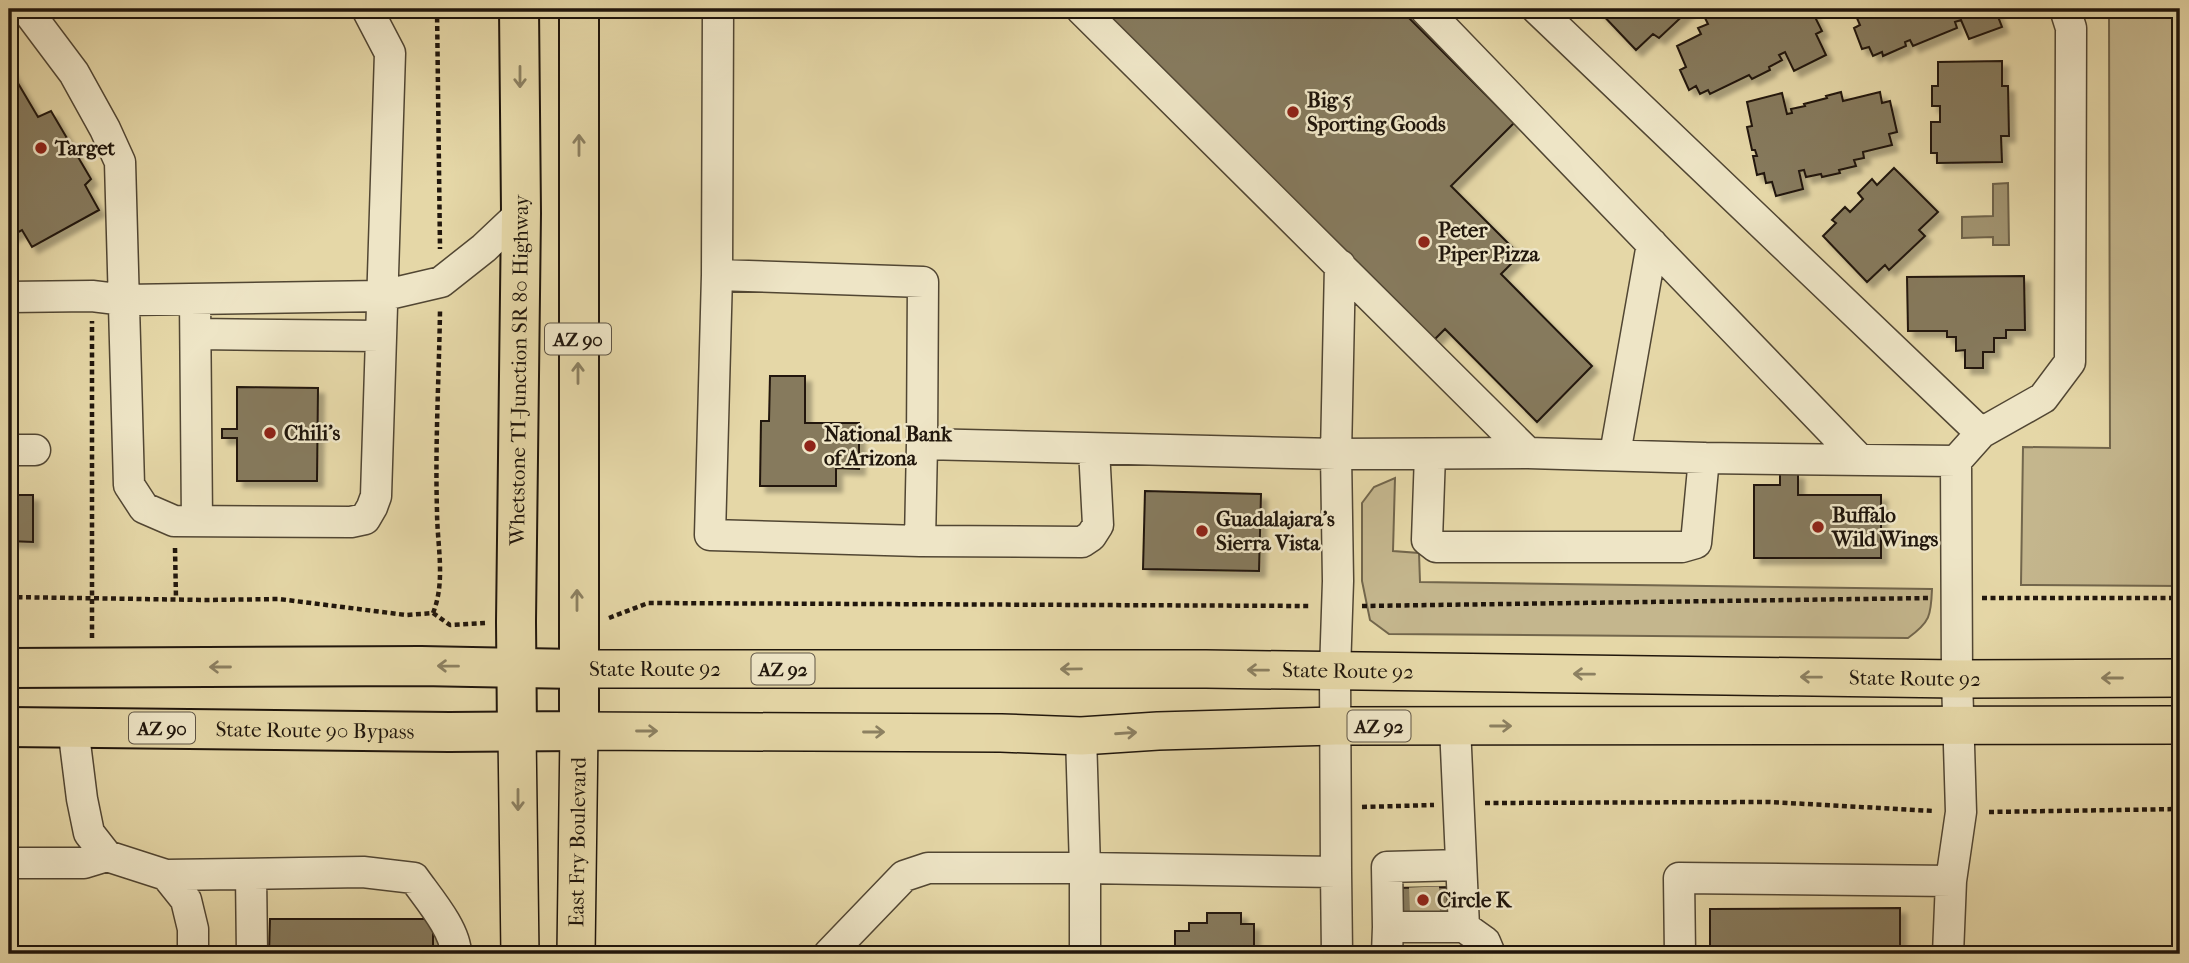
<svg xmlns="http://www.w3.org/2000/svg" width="2189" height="963" font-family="'IM FELL French Canon',serif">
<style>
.green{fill:#c4b68d;stroke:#72664c;stroke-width:2}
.water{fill:#a29572;stroke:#6e6249;stroke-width:2}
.building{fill:#867a5d;stroke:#20160c;stroke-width:2;filter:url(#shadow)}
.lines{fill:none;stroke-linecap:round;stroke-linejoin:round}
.minor-tunnel{stroke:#beb088;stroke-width:30;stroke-dasharray:30 15;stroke-linecap:butt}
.minor-casing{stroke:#514633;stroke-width:33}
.major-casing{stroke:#20160c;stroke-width:40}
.highway-casing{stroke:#20160c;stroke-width:42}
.path{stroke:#20160c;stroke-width:4.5;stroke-dasharray:5 3.5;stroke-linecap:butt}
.minor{stroke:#eee5c6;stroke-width:30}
.major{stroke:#e5d7a7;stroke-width:37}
.highway{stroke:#e5d7a7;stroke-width:38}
.oneway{stroke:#8c8061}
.poi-dot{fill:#8f2418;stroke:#eee5c6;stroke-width:2.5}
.labels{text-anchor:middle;stroke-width:5;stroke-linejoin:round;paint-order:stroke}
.shield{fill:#eee5c6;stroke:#5e5444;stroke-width:2}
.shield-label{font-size:19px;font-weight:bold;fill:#20160c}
.poi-label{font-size:21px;font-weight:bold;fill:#20160c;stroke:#eee5c6;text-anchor:start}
.street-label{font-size:21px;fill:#20160c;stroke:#eee5c6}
</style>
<defs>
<filter id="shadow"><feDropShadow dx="6" dy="6" stdDeviation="2" flood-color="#0004"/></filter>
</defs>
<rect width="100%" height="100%" fill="#e5d7a7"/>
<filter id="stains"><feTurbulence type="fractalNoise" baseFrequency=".00286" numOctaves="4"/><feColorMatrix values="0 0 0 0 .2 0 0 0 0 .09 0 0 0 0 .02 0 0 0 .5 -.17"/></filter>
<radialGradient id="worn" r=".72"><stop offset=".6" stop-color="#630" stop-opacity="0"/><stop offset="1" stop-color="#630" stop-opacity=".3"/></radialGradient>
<path class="green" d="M2109,9H2180V586L2021,585L2023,447L2110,448Z
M1395,478L1393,551L1419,553L1420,582L1932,589C1931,616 1930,622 1908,638L1389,634L1370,620L1362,581V503L1374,487Z"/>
<path class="water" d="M2008,183L2009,245H1993V237L1962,238V217L1993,216V184Z"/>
<path class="building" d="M1101,9H1400L1514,123L1451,186L1520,255L1501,274L1592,366L1537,422L1445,329L1432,342Z
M1597,9H1690L1659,38L1653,34L1636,50Z
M1718,9L1721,11L1725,9H1811L1822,31L1816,34L1826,55L1794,71L1785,52L1779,55L1782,60L1769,67L1770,70L1752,79L1749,75L1710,94L1708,90L1700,94L1696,86L1689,90L1680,70L1686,67L1677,46L1701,34L1698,28L1708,24L1704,16Z
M1853,9H1995L2002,27L1969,39L1961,20L1955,22L1957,28L1913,46L1910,40L1905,42L1906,46L1883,56L1882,52L1873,56L1869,47L1862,49L1854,28L1860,25Z
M2002,61V86H2008L2009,136H2001L2002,162L1937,163V153H1931V122H1940V106H1932V86H1938V62Z
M9,68L38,117L51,111L91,179L85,185L99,210L32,247L22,230L9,237Z
M1841,92L1843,101L1880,92L1882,103L1890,101L1897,132L1889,134L1892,145L1863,152L1864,158L1854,160L1856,166L1839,170L1840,173L1822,177L1821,174L1806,177L1804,170L1799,171L1803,189L1776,196L1772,182L1766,183L1764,173L1757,175L1753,156H1757L1755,150H1752L1747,127L1752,126L1747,102L1782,93L1787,114L1792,113L1791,109L1805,106L1804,104L1827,98L1826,96Z
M1894,168L1938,212L1919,230L1925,236L1889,270L1885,265L1867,282L1823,236L1836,223L1832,220L1845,207L1850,212L1863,199L1858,193L1872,179L1877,185Z
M2024,276L2025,330H2006V338H1994V352H1983V368H1965V350L1956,351V337H1947V331H1908L1907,277Z
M770,376H805V423H859V469L836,468V486H760L761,421H769Z
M237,387L318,388L317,481H237V438H222V429H237Z
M1780,473H1798V495H1881V558H1754V485H1780Z
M1145,491L1261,494L1259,571L1143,569Z
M9,495H33V542L9,541Z
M1454,887V913L1393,914L1392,888Z
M1900,908V954H1710V909Z
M1207,913H1241V924H1254V954H1175V931H1189V923H1207Z
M270,919H433V954H269Z"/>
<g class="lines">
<path class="minor-tunnel" d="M1424,887L1425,913"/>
<g class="minor-casing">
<path id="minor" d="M26,9L74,73L105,129L120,162L129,485L144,508L174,521L351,522L365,519L372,507L376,496L390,53L367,9
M718,9L717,275L710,535L920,541L922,444
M1081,9L1528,453L1704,458L1956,461L1981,433L2043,398L2070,362L2071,28L2065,9
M1425,9L1859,459
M1537,9L1981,433
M717,275L923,282L922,444L1336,454L1528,453
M9,297L92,296L125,300L381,296L441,282L484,248L521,213
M195,299L197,521
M196,334L380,336
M9,450H35
M1430,454L1427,540L1436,547H1682L1696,543L1704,458
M1615,454L1652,244
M920,541L1082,542L1091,536L1098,525L1094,449
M1455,726L1464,927H1388L1387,867L1461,865
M73,727L82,799L89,833L107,856L166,875L186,900L193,929V954
M1081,736L1085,868V954
M9,863H84L107,856
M1336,872L1337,954
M251,874L252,954
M166,875L363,872L414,878C428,898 456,930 456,954
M1464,927L1485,942L1490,954
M829,954L904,876L928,868H1085L1336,872L1335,671L1338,581L1336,454L1340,265
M1387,954L1388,927
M1680,954L1679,878L1951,881
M1948,954L1951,881L1961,812L1957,679L1956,461"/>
</g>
<g class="major-casing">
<g id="major">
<path id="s1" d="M578,669H1206L1957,679L2180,678"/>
<path d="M517,732L520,954"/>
<path id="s2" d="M576,954L579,731L1001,733L1081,736L1158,731L1335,726L2180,725"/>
</g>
</g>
<g class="highway-casing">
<g id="highway">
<path d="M9,668L421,666L578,669"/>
<path id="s3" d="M9,727L449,732L579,731V9"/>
<path id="s4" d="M517,732L516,622L521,213L519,9"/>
</g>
</g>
<path class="path" d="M437,9L440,249
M175,548L176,599
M9,597L208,600L279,599L406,615L433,613C446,581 437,545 437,511C435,444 439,377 440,311
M1982,598H2180
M1362,606L1931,598
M433,613L450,625L485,623
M609,618L648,603L1311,606
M92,638V321
M1485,803L1770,802L1934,811
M1362,807L1434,805
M1989,812L2180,809"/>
<use href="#minor" class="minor"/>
<use href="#major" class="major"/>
<use href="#highway" class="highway"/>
</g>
<defs><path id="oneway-shaft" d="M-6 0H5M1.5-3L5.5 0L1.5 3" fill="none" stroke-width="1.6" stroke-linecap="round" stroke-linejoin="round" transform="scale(1.75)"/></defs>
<g class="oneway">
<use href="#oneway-shaft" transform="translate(520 77) rotate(90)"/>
<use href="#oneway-shaft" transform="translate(579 145) rotate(-90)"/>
<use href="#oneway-shaft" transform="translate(578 373) rotate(-90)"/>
<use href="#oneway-shaft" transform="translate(577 600) rotate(-90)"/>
<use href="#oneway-shaft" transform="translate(448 666) rotate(-179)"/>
<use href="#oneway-shaft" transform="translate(220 667) rotate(180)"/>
<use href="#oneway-shaft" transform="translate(1071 669) rotate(179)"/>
<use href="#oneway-shaft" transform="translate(1258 670) rotate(-179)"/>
<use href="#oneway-shaft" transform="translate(1584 674) rotate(-179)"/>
<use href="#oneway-shaft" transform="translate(1811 677) rotate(-179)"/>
<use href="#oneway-shaft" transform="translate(2112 678) rotate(180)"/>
<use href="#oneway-shaft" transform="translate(1501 726)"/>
<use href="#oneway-shaft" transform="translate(647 731)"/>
<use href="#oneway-shaft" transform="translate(874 732)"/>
<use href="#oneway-shaft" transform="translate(1126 733) rotate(-4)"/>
<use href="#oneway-shaft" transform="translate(518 800) rotate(90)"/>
</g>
<g class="poi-dot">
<circle cx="1293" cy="112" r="7"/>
<circle cx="41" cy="148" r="7"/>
<circle cx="1424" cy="242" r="7"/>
<circle cx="270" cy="433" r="7"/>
<circle cx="810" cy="446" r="7"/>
<circle cx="1818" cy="527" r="7"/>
<circle cx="1202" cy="531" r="7"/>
<circle cx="1423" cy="900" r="7"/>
</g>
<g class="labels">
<g class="shield">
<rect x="545" y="323.5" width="66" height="31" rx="5"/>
<rect x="751.5" y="653.5" width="63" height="31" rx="5"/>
<rect x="1347.5" y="710.5" width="63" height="31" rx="5"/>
<rect x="129" y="712.5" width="66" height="31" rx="5"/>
</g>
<g class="shield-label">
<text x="578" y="346">AZ 90</text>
<text x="783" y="676">AZ 92</text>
<text x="1379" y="733">AZ 92</text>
<text x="162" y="735">AZ 90</text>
</g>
<g class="poi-label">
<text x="1307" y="107">Big 5<tspan x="1307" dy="24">Sporting Goods</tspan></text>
<text x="55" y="155">Target</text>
<text x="1438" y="237">Peter<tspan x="1438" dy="24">Piper Pizza</tspan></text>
<text x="284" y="440">Chili's</text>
<text x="824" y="441">National Bank<tspan x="824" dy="24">of Arizona</tspan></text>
<text x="1832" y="522">Buffalo<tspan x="1832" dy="24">Wild Wings</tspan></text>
<text x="1216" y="526">Guadalajara's<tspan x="1216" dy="24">Sierra Vista</tspan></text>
<text x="1437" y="907">Circle K</text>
</g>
<g class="street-label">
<text dy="7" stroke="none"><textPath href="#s4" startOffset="362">Whetstone TI-Junction SR 80 Highway</textPath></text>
<text dy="7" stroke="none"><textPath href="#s1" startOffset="77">State Route 92</textPath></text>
<text dy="7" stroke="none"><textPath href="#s1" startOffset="770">State Route 92</textPath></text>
<text dy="7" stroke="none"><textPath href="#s1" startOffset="1337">State Route 92</textPath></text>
<text dy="7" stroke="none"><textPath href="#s3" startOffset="306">State Route 90 Bypass</textPath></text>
<text dy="7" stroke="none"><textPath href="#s2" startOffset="112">East Fry Boulevard</textPath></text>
</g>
</g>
<rect width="2189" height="963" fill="none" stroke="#e5d7a7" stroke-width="35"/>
<rect x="10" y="10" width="2168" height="942" fill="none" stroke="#20160c" stroke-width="3.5"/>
<rect x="18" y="18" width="2154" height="928" fill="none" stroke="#20160c" stroke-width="2"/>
<rect width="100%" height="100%" filter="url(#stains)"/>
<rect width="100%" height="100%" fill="url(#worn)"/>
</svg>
